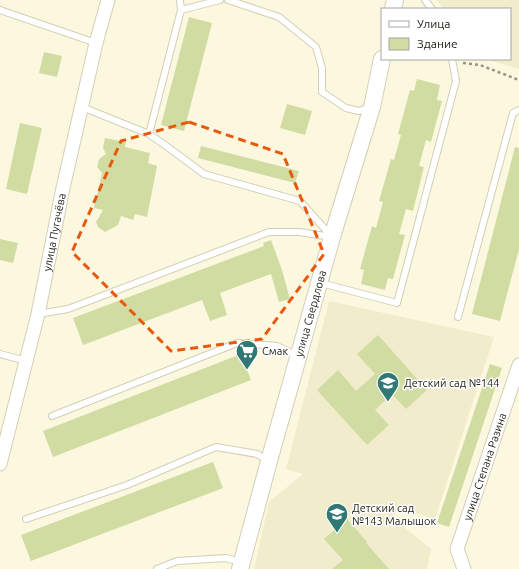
<svg xmlns="http://www.w3.org/2000/svg" width="519" height="569" font-family="Ubuntu,sans-serif">
<style>
.built{fill:#f1eccb}
.building{fill:#d0dca2}
.lines{fill:none;stroke-linecap:round;stroke-linejoin:round}
.service-casing{stroke:#d3cfb6;stroke-width:8}
.minor-casing{stroke:#d3cfb6;stroke-width:15}
.tertiary-casing{stroke:#d3cfb6;stroke-width:18}
.path{stroke:#979482;stroke-width:2.5;stroke-dasharray:3 3;stroke-linecap:butt}
.service{stroke:#fff;stroke-width:6}
.minor{stroke:#fff;stroke-width:13}
.tertiary{stroke:#fff;stroke-width:16}
.marked{fill:none;stroke:#e8590c;stroke-width:3;stroke-dasharray:8 5;stroke-linejoin:round}
.labels{text-anchor:middle;stroke-width:3;stroke-linejoin:round;paint-order:stroke}
.street-label{font-size:11px;fill:#1f1e15;stroke:#fff}
.poi-label{font-size:11px;fill:#1f1e15;stroke:#fff;text-anchor:start}
</style>
<rect width="100%" height="100%" fill="#fcf8df"/>
<path class="built" d="M437,0H519V69L485,59H510V9H444Z
M329,301L494,337L435,519L397,507L394,519L431,549L427,569H254L269,502L303,474L286,469Z"/>
<path class="building" d="M189,17L212,23L184,131L161,125Z
M44,52L62,56L57,77L39,73Z
M417,79L440,85L437,100L442,101L431,142L426,140L419,166L424,167L413,211L406,209L399,234L405,235L393,279L388,278L385,290L361,284L364,270L360,269L372,226L376,228L383,202L379,201L391,159L394,160L401,135L398,134L410,90L414,91Z
M287,104L312,111L305,135L280,128Z
M20,123L42,128L27,194L6,189Z
M105,138L126,142L125,147L150,153L148,163L157,166L147,217L135,214L133,220L121,216L118,225L105,232L98,227L96,222L103,210L94,208L102,173L97,167L99,159L106,154L103,148Z
M201,146L299,171L295,183L198,158Z
M515,147L519,148V249L500,321L472,314Z
M0,239L18,243L13,263L0,260Z
M271,240L282,270L290,299L279,302L271,274L220,293L227,315L210,321L202,300L83,345L73,318L264,246L263,243Z
M378,335L427,390L406,409L392,394L375,410L389,425L367,445L317,390L338,370L356,391L375,374L357,354Z
M241,354L251,380L53,457L43,431Z
M490,364L502,368L449,527L437,523Z
M213,462L223,488L31,561L21,535Z
M347,519L367,542L366,543L389,569H332L343,560L324,539Z"/>
<g class="lines">
<g class="service-casing">
<path id="service" d="M180,0L181,10
M228,0L279,17L316,47L322,68V92L346,108L359,111L370,107
M425,0L432,9
M0,10L96,43
M149,134L181,10L220,0
M321,283L397,303L456,81L452,59
M38,314L68,309L269,232H299L332,237L300,201L204,174L169,148L149,134L82,107
M458,317L513,113L519,110
M0,354L26,361
M52,416L237,343L277,346L298,356
M26,519L127,485L216,447L257,454L269,461
M157,569L177,561L226,558L240,562"/>
</g>
<g class="minor-casing">
<g id="minor">
<path id="s1" d="M0,464L38,314L63,188L96,43L108,0"/>
<path id="s2" d="M464,569L457,549L519,365"/>
</g>
</g>
<g class="tertiary-casing">
<g id="tertiary">
<path d="M393,9L395,0"/>
<path id="s3" d="M240,569L269,461L332,237L372,107L382,59"/>
</g>
</g>
<path class="path" d="M463,63L480,65L519,80"/>
<use href="#service" class="service"/>
<use href="#minor" class="minor"/>
<use href="#tertiary" class="tertiary"/>
</g>
<path class="marked" d="M189,122L283,154L324,254L262,339L171,351L72,252L121,141Z"/>
<defs>
<g id="supermarket-pin" transform="scale(1.15)"><path d="M0 17L-7.5 6A9.5 9.5 0 1 1 7.5 6Z" fill="#307874" stroke="#fff"/><path d="M-6-5.5h2.5l.6 2H6L4.5 2H-2.5L-4.4-4H-6ZM-1.5 3.2a1.3 1.3 0 1 0 .1 0ZM3 3.2a1.3 1.3 0 1 0 .1 0Z" fill="#fff"/></g>
<g id="school-pin" transform="scale(1.15)"><path d="M0 17L-7.5 6A9.5 9.5 0 1 1 7.5 6Z" fill="#307874" stroke="#fff"/><path d="M0-5L7-2L0 1L-7-2ZM-4 1L0 2.5L4 1V4Q0 6-4 4Z" fill="#fff"/></g>
</defs>
<g fill-rule="evenodd">
<use href="#supermarket-pin" x="247" y="351"/>
<use href="#school-pin" x="388" y="383"/>
<use href="#school-pin" x="337" y="514"/>
</g>
<g class="labels">
<g class="street-label">
<text dy="4" stroke="none"><textPath href="#s1" startOffset="238">улица Пугачёва</textPath></text>
<text dy="4" stroke="none"><textPath href="#s3" startOffset="265">улица Свердлова</textPath></text>
<text dy="4" stroke="none"><textPath href="#s2" startOffset="108">улица Степана Разина</textPath></text>
</g>
<g class="poi-label">
<text x="262" y="355">Смак</text>
<text x="404" y="387">Детский сад №144</text>
<text x="352" y="512">Детский сад<tspan x="352" dy="13">№143 Малышок</tspan></text>
</g>
</g>
<rect x="381" y="8" width="130" height="52" fill="#ffffff" stroke="#a5a5a1"/>
<rect x="389" y="21" width="20" height="6" fill="#ffffff" stroke="#a5a5a1"/>
<text x="417" y="28" font-size="12" fill="#1f1e15">Улица</text>
<rect x="389" y="38" width="20" height="12" fill="#d0dca2" stroke="#a5a5a1"/>
<text x="417" y="48" font-size="12" fill="#1f1e15">Здание</text>
</svg>
